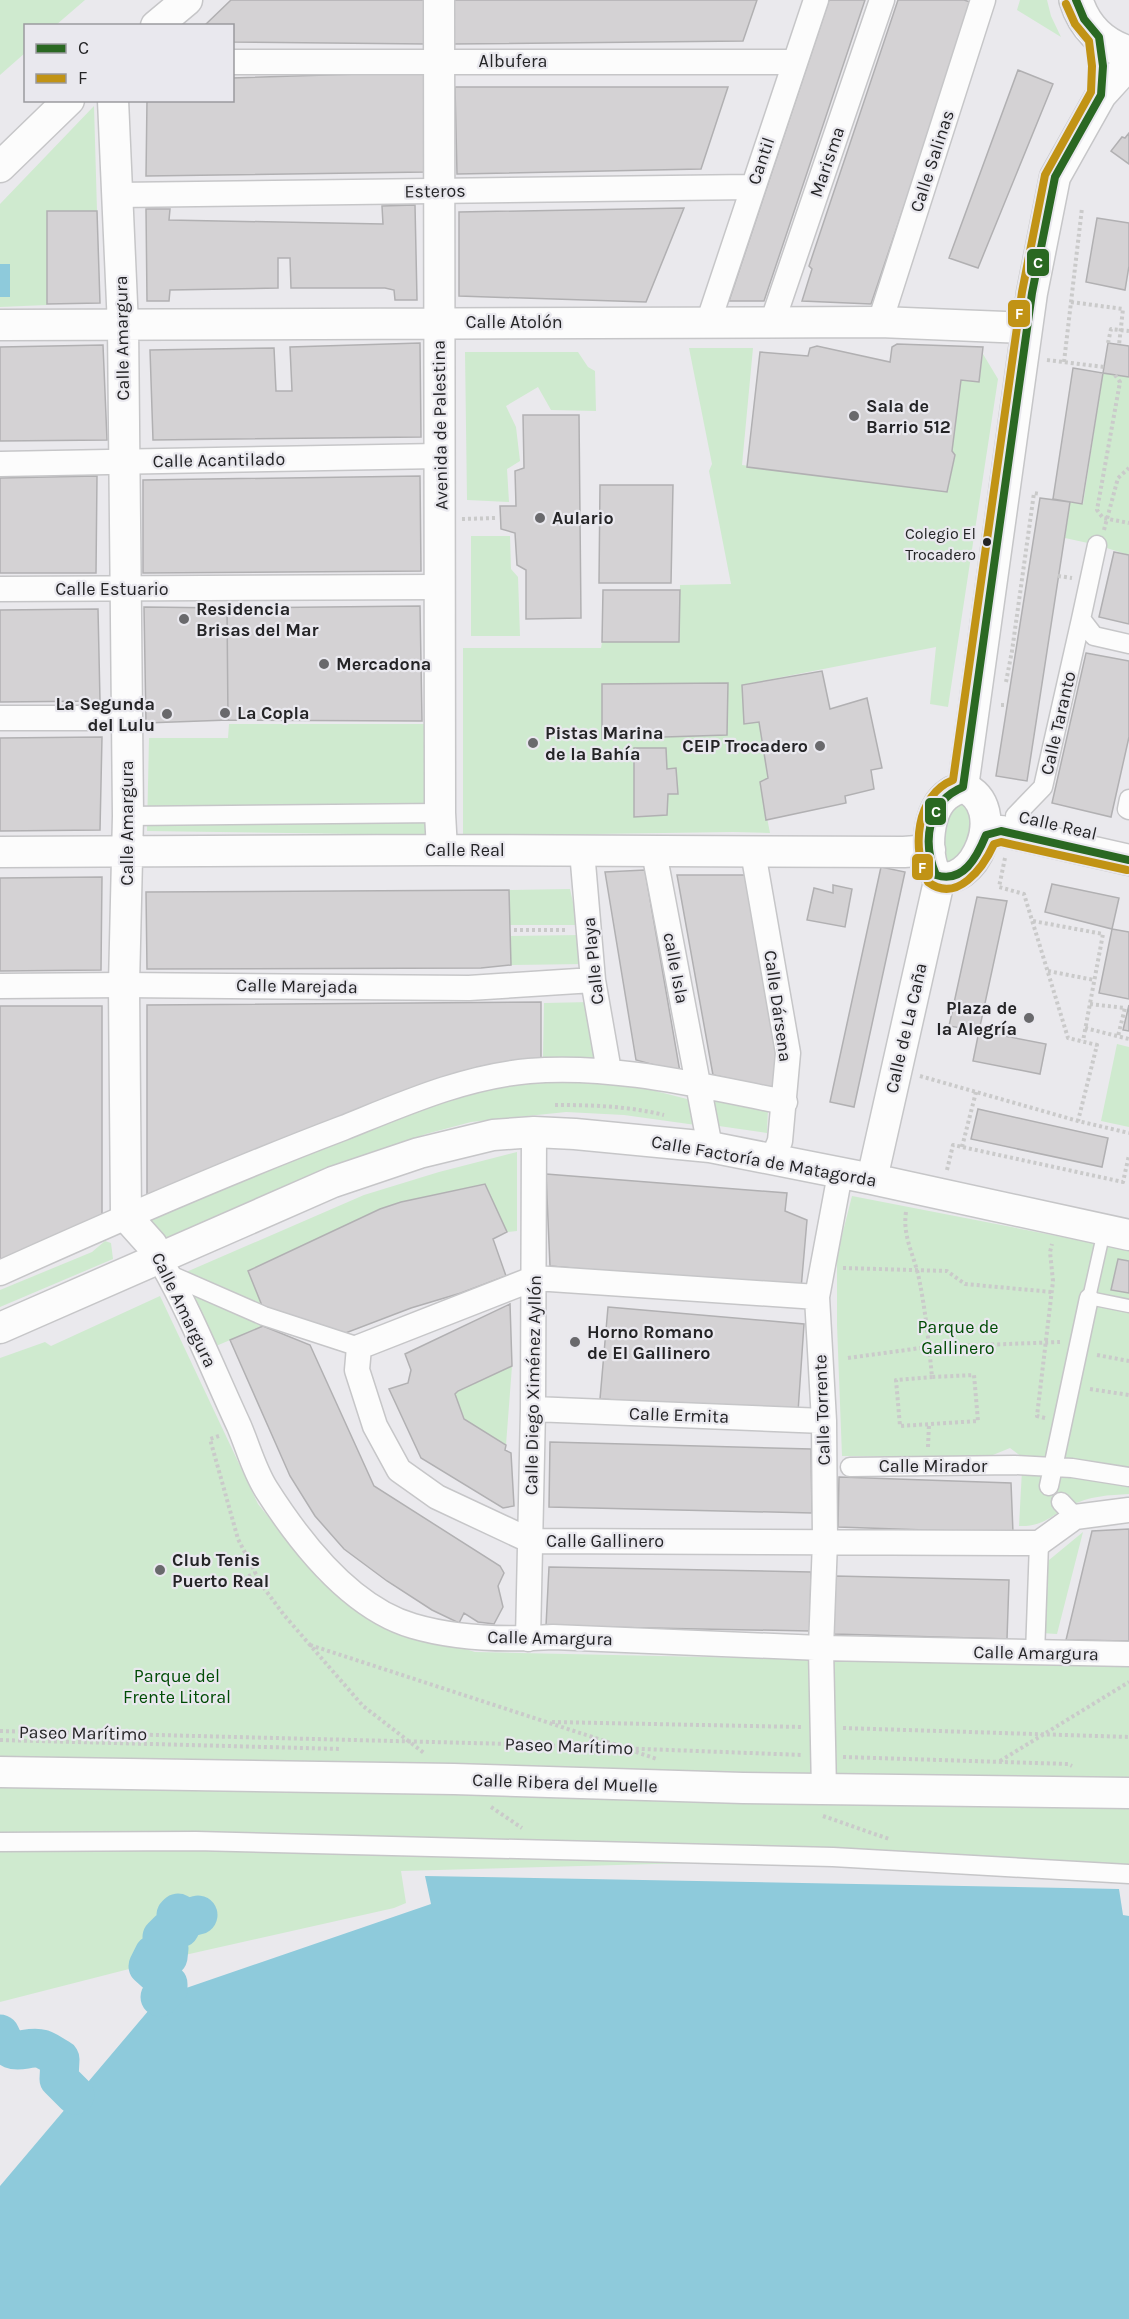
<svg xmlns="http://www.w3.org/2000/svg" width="1129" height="2319" font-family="Karla,sans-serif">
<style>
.green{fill:#cfeacf}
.water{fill:#8ecadb}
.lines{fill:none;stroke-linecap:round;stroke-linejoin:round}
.river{stroke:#8ecadb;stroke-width:39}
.building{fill:#d4d2d4;stroke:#b1b0b2;stroke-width:1.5}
.service-casing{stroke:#c6c6c8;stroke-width:15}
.pedestrian-casing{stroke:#c6c6c8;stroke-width:21}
.minor-casing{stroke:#c6c6c8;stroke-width:27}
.tertiary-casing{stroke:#c6c6c8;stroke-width:33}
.secondary-casing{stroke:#c6c6c8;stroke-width:36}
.path{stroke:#cacaca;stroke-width:4;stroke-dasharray:3 3;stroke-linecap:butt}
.service{stroke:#fcfcfc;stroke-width:12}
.pedestrian{stroke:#fcfcfc;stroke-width:18}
.minor{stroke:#fcfcfc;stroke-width:24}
.tertiary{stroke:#fcfcfc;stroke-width:30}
.secondary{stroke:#fcfcfc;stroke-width:33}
.bus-1-casing{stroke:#e9e8ee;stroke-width:12}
.bus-2-casing{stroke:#e9e8ee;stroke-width:12}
.bus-1{stroke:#2a6822;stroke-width:8}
.bus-2{stroke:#c19315;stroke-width:8}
.poi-dot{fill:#69696c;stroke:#e9e8ee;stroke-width:2}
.bus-dot{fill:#242426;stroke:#e9e8ee;stroke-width:2}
.labels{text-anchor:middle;stroke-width:4.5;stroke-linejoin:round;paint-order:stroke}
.bus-label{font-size:16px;fill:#242426;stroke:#e9e8ee;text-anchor:end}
.street-label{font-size:18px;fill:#242426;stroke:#e9e8ee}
.poi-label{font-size:18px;font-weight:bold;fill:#242426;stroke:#e9e8ee;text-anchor:start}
.park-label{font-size:18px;fill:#004c05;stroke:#e9e8ee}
.line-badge{stroke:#e9e8ee;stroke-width:2}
.badge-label{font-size:16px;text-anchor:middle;font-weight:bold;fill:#fff}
</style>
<rect width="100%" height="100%" fill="#eae9ed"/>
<path class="green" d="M0,0H85L56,25L26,26L25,53L0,75Z
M1020,0H1047L1051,16L1061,37L1017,10Z
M94,106L97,211L47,212V305L0,307V204Z
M689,348H753L742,465L947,492L955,455L952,451L961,380L979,382L983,354L998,379L948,707L930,704L936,647L742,685L744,723L759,722L768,778L760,782L770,833L733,832L463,836V648H601L602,642H679L680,585L731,584L709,471L712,464Z
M465,352H578L588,367L595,371L596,411L551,410L538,387L506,406L516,427L520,461L507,469L509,502L467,500Z
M1103,373L1129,377V555L1097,545L1065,538L1070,502L1083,504Z
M471,536H510L511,569L518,577L520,636H471Z
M229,724H426L425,835L147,831L149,738H228Z
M959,803L966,804L974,809L970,849L947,864L942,854L946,815Z
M570,889L578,925H510L509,890Z
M580,935L587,964L511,965L510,936Z
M591,1002L603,1059L543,1057L544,1003Z
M1117,1044L1129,1047V1127L1101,1121Z
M526,1079H608L691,1100L696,1125L624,1115L566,1112L471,1122L426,1134L296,1183L163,1243L139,1220L425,1107Z
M709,1098L768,1108L767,1133L712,1125Z
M517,1152V1231L507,1232L485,1184L401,1202L380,1209L248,1271L265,1313L263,1326L209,1349L177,1276L364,1195L439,1172Z
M852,1196L1129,1250V1474L1026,1460L1010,1448L988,1457L842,1456L837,1325V1255Z
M105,1241L111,1243L113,1259L0,1307V1290L92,1252Z
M160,1296L258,1504L319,1580L369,1619L475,1652L1129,1666V1870L915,1857L401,1871L406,1903L394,1908L176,1957L0,2002V1358L45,1342L51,1346Z
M512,1366L506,1445L464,1419L455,1394L458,1391Z
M1022,1470L1129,1479V1494C1109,1495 1089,1496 1070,1506C1050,1516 1043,1527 1019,1526Z
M1083,1532L1057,1634L1041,1633L1043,1565Z"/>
<path class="water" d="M0,264H10V297H0Z
M425,1876L1119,1889L1123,1915L1129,1916V2319H0V2186L160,1997L431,1904Z"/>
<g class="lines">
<path class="river" d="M160,1997L168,1989V1984L148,1966L154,1954L168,1957L169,1948L162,1937L169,1930L180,1928L182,1924V1918L176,1915L178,1913L187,1918L198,1915
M0,2034C12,2062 24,2044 42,2049C48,2051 54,2056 60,2059L59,2079L75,2095"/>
</g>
<path class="building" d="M231,0H428L427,44L232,42V26H204Z
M450,0H757L743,41L451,44Z
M829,0H865L764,301H729Z
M898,0H964L973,3L871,304L802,301L812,269L809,266Z
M1018,70L1053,84L978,268L949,258Z
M424,72L425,172L146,176L147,100H232V78Z
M455,87H728L701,169L457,174Z
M1129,133V164L1111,151L1122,137L1125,138Z
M415,205L417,300H395L394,290L385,288H291L290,258H278V288L170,290L169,301H147L146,209H170L169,220L383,224L382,206Z
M684,208L646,302L459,296V212Z
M47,211H97L100,303L47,304Z
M1097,218L1129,223V266L1125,290L1086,282Z
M420,343L421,437L153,440L150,350L274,348L276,391H292L290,347Z
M1108,343L1129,346V377L1103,373Z
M897,344L983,347L979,382L961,380L952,451L955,455L947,492L747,467L760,352L808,356L810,348L817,346L890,362L892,347Z
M103,345L107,440L0,441V347Z
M1073,368L1103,373L1082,504L1053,499Z
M523,415H579L581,618L526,619V570L517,565L515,533L501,529L500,506H516L515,471L524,468Z
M97,476L96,573H0V478Z
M420,476L421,571L143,573V480Z
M600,485H673L671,583H599Z
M1040,498L1070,502L1027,781L996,776Z
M1114,552L1129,555V624L1099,617Z
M603,590H680L679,642H602Z
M420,606L422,721L228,720L227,608Z
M144,607L227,608L228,720L146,723Z
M98,609L100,701L0,702V610Z
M1086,653L1129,661V737L1111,817L1052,803Z
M822,671L830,709L867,698L882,768L871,770L874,789L845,796L846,803L766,820L760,782L768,778L759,722L744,724L742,685Z
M728,683L727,735L602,739V684Z
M102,737L100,830L0,831V738Z
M634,748H666L667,769L676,768L678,794H668L667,815L634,817Z
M881,867L905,872L854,1107L830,1102Z
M645,870L680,1072L636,1060L605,872Z
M677,875H748L781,1067L778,1089L713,1075Z
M102,877L101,970L0,971V878Z
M1052,884L1119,898L1112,929L1045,912Z
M833,885L852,889L845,927L807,920L814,888L833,893Z
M509,890L511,965L481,968L147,969L146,892Z
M977,897L1007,901L979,1031L949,1026Z
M1112,929L1129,932V999L1099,993Z
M541,1002V1058L478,1067L402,1093L147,1202V1005Z
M1129,1005V1031L1123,1030Z
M0,1006H102V1221L0,1266Z
M979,1031L1046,1044L1040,1074L973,1061Z
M978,1109L1108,1138L1102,1167L971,1139Z
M546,1174L787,1193L785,1211L807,1220L801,1289L550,1266Z
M485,1184L507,1232L493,1239L506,1276L461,1293L411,1308L343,1334L265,1313L248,1271L380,1209L401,1202Z
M1118,1259L1129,1261V1293L1111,1290Z
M510,1304L512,1366L458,1391L455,1394L464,1419L506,1445L505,1450L511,1453L514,1506L503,1508L421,1458L389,1389L408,1383L411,1370L405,1354Z
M608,1307L804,1324L798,1412L600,1399Z
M263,1326L310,1345L374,1486L500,1566L504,1573L498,1586L503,1607L494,1624L478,1622L464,1613L459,1623L432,1610L387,1581L344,1549L315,1516L290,1476L230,1340Z
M550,1442L811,1449L812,1513L549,1507Z
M839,1477L1011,1483L1013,1533L838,1527Z
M1129,1529V1641L1066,1640L1092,1531Z
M549,1567L811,1572L810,1631L546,1626Z
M835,1576L1009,1580L1007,1639L834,1634Z"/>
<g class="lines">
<g class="service-casing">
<path id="service" d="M1104,1231L1089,1298L1129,1306"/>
</g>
<g class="pedestrian-casing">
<path id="pedestrian" d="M1097,545L1081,619L1094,636L1129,644
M1129,799L1127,809L1129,810
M128,816L440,813
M1015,816L1043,787L1081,619
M168,1274L264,1316L359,1347
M850,1467L1015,1465L1072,1468L1129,1477
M1049,1486L1089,1298
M1061,1502L1075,1517
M1035,1654L1039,1543
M0,1842L196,1841L833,1857L1129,1874"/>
</g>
<g class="minor-casing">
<path id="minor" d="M232,62H794
M118,195L752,187
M880,322L983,0
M708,323L816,0
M772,323L882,0
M0,464L439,456
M0,589L440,587
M0,718H127
M582,851L593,980L609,1071
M654,852L710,1147
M753,852L788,1053L780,1141L772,1160
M0,986L124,985L469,988L593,980
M159,1258C190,1311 213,1370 239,1426C248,1447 254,1470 266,1489C299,1541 351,1608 413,1626C457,1639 507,1640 553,1637L821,1648L1129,1654
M0,1273C113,1222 227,1172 343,1128C403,1104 463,1077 529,1071C614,1064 701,1086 785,1102
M817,1297L535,1278L359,1347L357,1370L375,1426L399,1470L437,1497L531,1541L1039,1543L1075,1517L1129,1510
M533,1409L824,1421
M528,1639L533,1409L534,1132
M824,1790L821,1648L825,1541L824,1421L817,1297L840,1174"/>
</g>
<g class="tertiary-casing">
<path id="tertiary" d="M439,0L440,813L442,850
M156,26L187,0
M113,100L123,326L128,816L124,985L126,1216L152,1245L159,1258
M0,167L69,100
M0,325L880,322L1027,328
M963,787L1032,293L1055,177L1101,95L1129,64
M963,787C1011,807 973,893 936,875C924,853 927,807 950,793C954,790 959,789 963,787Z
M986,835L1001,831L1129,860
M0,852L442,850L904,852L930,850
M872,1179L940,877
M0,1328L333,1182L419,1153L493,1135L534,1132L575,1134L710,1147L872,1179L1129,1235
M0,1772L454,1779L743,1788L1129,1793"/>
</g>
<g class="secondary-casing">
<path id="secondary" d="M1076,0C1084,27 1103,45 1129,53"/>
</g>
<path class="path" d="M1071,302L1123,309L1119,345
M1108,343L1111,329L1129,331
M1047,360L1104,367
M1064,362L1082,208
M1115,375L1120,382L1097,510L1103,518L1129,523
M462,519L496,518
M1104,530L1118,478L1129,468
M1058,576L1072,578
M1006,682L1012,651L1034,493L1040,494
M1001,705H1007
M1005,858L999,887L1024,894L1068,1038L1097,1045L1078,1121L1129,1133
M1033,921L1103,934L1083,1041
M514,930H567
M1048,971L1094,980
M1090,1004L1125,1008L1118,1036
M1085,1028L1129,1039
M920,1076L1078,1121
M555,1105C591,1105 628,1106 664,1115
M962,1147L976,1092
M947,1170L953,1145L1123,1182L1129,1155
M906,1212C902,1238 916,1258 920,1284C926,1314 929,1346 932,1377L974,1375L978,1421L900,1426L896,1380L932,1377
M843,1268L947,1271L965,1284L1052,1292
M1097,1355L1129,1361
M848,1358L928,1347L1060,1342
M1090,1389L1129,1395
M1045,1418L1037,1416L1053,1281L1050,1252L1052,1244
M219,1436L210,1439L238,1539L261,1584L284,1615L363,1706L424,1753
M928,1447L929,1424
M243,1579L255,1573
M310,1645L620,1746
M552,1722L802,1727
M843,1728L1129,1737
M0,1731L511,1744L803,1755
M0,1740L341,1749
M630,1750L657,1759
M843,1757L1068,1764L1072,1766
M1000,1761L1129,1682
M491,1807L522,1828
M823,1816L889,1839"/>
<use href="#service" class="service"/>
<use href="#pedestrian" class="pedestrian"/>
<use href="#minor" class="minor"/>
<use href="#tertiary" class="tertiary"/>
<use href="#secondary" class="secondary"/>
<g class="bus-1-casing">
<path id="bus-1" d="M1076,0L1084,19L1099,37L1103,66L1101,95L1055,177L1032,293L963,787C927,802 922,842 936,875C963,884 977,857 986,835L1001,831L1129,860"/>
</g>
<g class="bus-2-casing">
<path id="bus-2" d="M1066,4L1075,24L1089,41L1092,66L1091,92L1045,175L1022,292L953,780C916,795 911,849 928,882C957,904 983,868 994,844L1001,842L1127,870"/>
</g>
<use href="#bus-1" class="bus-1"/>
<use href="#bus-2" class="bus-2"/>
</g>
<g class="poi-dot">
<circle cx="854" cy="416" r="6"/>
<circle cx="540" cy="518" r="6"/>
<circle cx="184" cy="619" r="6"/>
<circle cx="324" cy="664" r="6"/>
<circle cx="225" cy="713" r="6"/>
<circle cx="167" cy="714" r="6"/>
<circle cx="533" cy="743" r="6"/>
<circle cx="820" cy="746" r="6"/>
<circle cx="1029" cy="1018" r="6"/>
<circle cx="575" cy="1342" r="6"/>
<circle cx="160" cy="1570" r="6"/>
</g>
<circle class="bus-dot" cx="987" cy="542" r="5"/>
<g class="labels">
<g class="bus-label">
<text x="976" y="539">Colegio El<tspan x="976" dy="21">Trocadero</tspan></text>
</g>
<g class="street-label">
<text x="513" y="67">Albufera</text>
<text transform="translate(761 161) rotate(-71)" y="6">Cantil</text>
<text transform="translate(932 161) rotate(-72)" y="6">Calle Salinas</text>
<text transform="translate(827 162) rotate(-71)" y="6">Marisma</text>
<text transform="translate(435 191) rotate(-1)" y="6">Esteros</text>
<text x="514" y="328">Calle Atolón</text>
<text transform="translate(122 338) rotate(-91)" y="6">Calle Amargura</text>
<text transform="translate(440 425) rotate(-91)" y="6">Avenida de Palestina</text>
<text transform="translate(219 460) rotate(-1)" y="6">Calle Acantilado</text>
<text x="112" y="595">Calle Estuario</text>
<text transform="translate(1058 723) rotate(-77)" y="6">Calle Taranto</text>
<text transform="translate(127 823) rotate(-90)" y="6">Calle Amargura</text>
<text transform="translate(1058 825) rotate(13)" y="6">Calle Real</text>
<text x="465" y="856">Calle Real</text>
<text transform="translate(593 961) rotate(-96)" y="6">Calle Playa</text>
<text transform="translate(676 968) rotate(79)" y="6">calle Isla</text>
<text transform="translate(297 986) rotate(1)" y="6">Calle Marejada</text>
<text transform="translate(778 1006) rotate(82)" y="6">Calle Dársena</text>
<text transform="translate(906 1028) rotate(-77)" y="6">Calle de La Caña</text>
<text transform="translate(764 1161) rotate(10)" y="6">Calle Factoría de Matagorda</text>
<text transform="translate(184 1310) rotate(64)" y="6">Calle Amargura</text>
<text transform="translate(533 1385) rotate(-89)" y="6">Calle Diego Ximénez Ayllón</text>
<text transform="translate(822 1410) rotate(-92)" y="6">Calle Torrente</text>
<text transform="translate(679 1415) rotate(2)" y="6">Calle Ermita</text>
<text x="933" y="1472">Calle Mirador</text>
<text x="605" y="1547">Calle Gallinero</text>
<text transform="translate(550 1638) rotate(1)" y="6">Calle Amargura</text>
<text transform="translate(1036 1653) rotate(1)" y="6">Calle Amargura</text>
<text transform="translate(83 1733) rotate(1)" y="6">Paseo Marítimo</text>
<text transform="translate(569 1746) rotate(2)" y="6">Paseo Marítimo</text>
<text transform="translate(565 1783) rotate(2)" y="6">Calle Ribera del Muelle</text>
</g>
<g class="poi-label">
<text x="866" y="412">Sala de<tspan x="866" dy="21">Barrio 512</tspan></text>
<text x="552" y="524">Aulario</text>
<text x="196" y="615">Residencia<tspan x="196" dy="21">Brisas del Mar</tspan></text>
<text x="336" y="670">Mercadona</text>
<text x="155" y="710" text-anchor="end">La Segunda<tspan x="155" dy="21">del Lulu</tspan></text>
<text x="237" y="719">La Copla</text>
<text x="545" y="739">Pistas Marina<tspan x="545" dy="21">de la Bahía</tspan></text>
<text x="808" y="752" text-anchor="end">CEIP Trocadero</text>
<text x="1017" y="1014" text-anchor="end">Plaza de<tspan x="1017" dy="21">la Alegría</tspan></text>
<text x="587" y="1338">Horno Romano<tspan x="587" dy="21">de El Gallinero</tspan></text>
<text x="172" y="1566">Club Tenis<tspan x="172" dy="21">Puerto Real</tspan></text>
</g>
<g class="park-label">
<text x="958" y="1333">Parque de<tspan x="958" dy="21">Gallinero</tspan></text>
<text x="177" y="1682">Parque del<tspan x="177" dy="21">Frente Litoral</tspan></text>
</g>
</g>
<g class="line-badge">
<rect x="1026" y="248" width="24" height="29" rx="6" fill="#2a6822"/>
<rect x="1007" y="299" width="24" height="29" rx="6" fill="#c19315"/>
<rect x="924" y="797" width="23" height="29" rx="6" fill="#2a6822"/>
<rect x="911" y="853" width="23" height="28" rx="6" fill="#c19315"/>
</g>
<g class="badge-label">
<text x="1038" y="268">C</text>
<text x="1019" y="319">F</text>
<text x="936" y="817">C</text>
<text x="922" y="873">F</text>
</g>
<rect x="24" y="24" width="210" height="78" fill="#e9e8ee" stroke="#9a9a9e" stroke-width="1.5"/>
<rect x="36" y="44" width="30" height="9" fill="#2a6822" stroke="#9a9a9e" stroke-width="1.5"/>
<text x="78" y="54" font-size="18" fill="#242426">C</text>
<rect x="36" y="74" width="30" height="9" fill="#c19315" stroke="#9a9a9e" stroke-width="1.5"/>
<text x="78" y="84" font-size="18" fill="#242426">F</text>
</svg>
